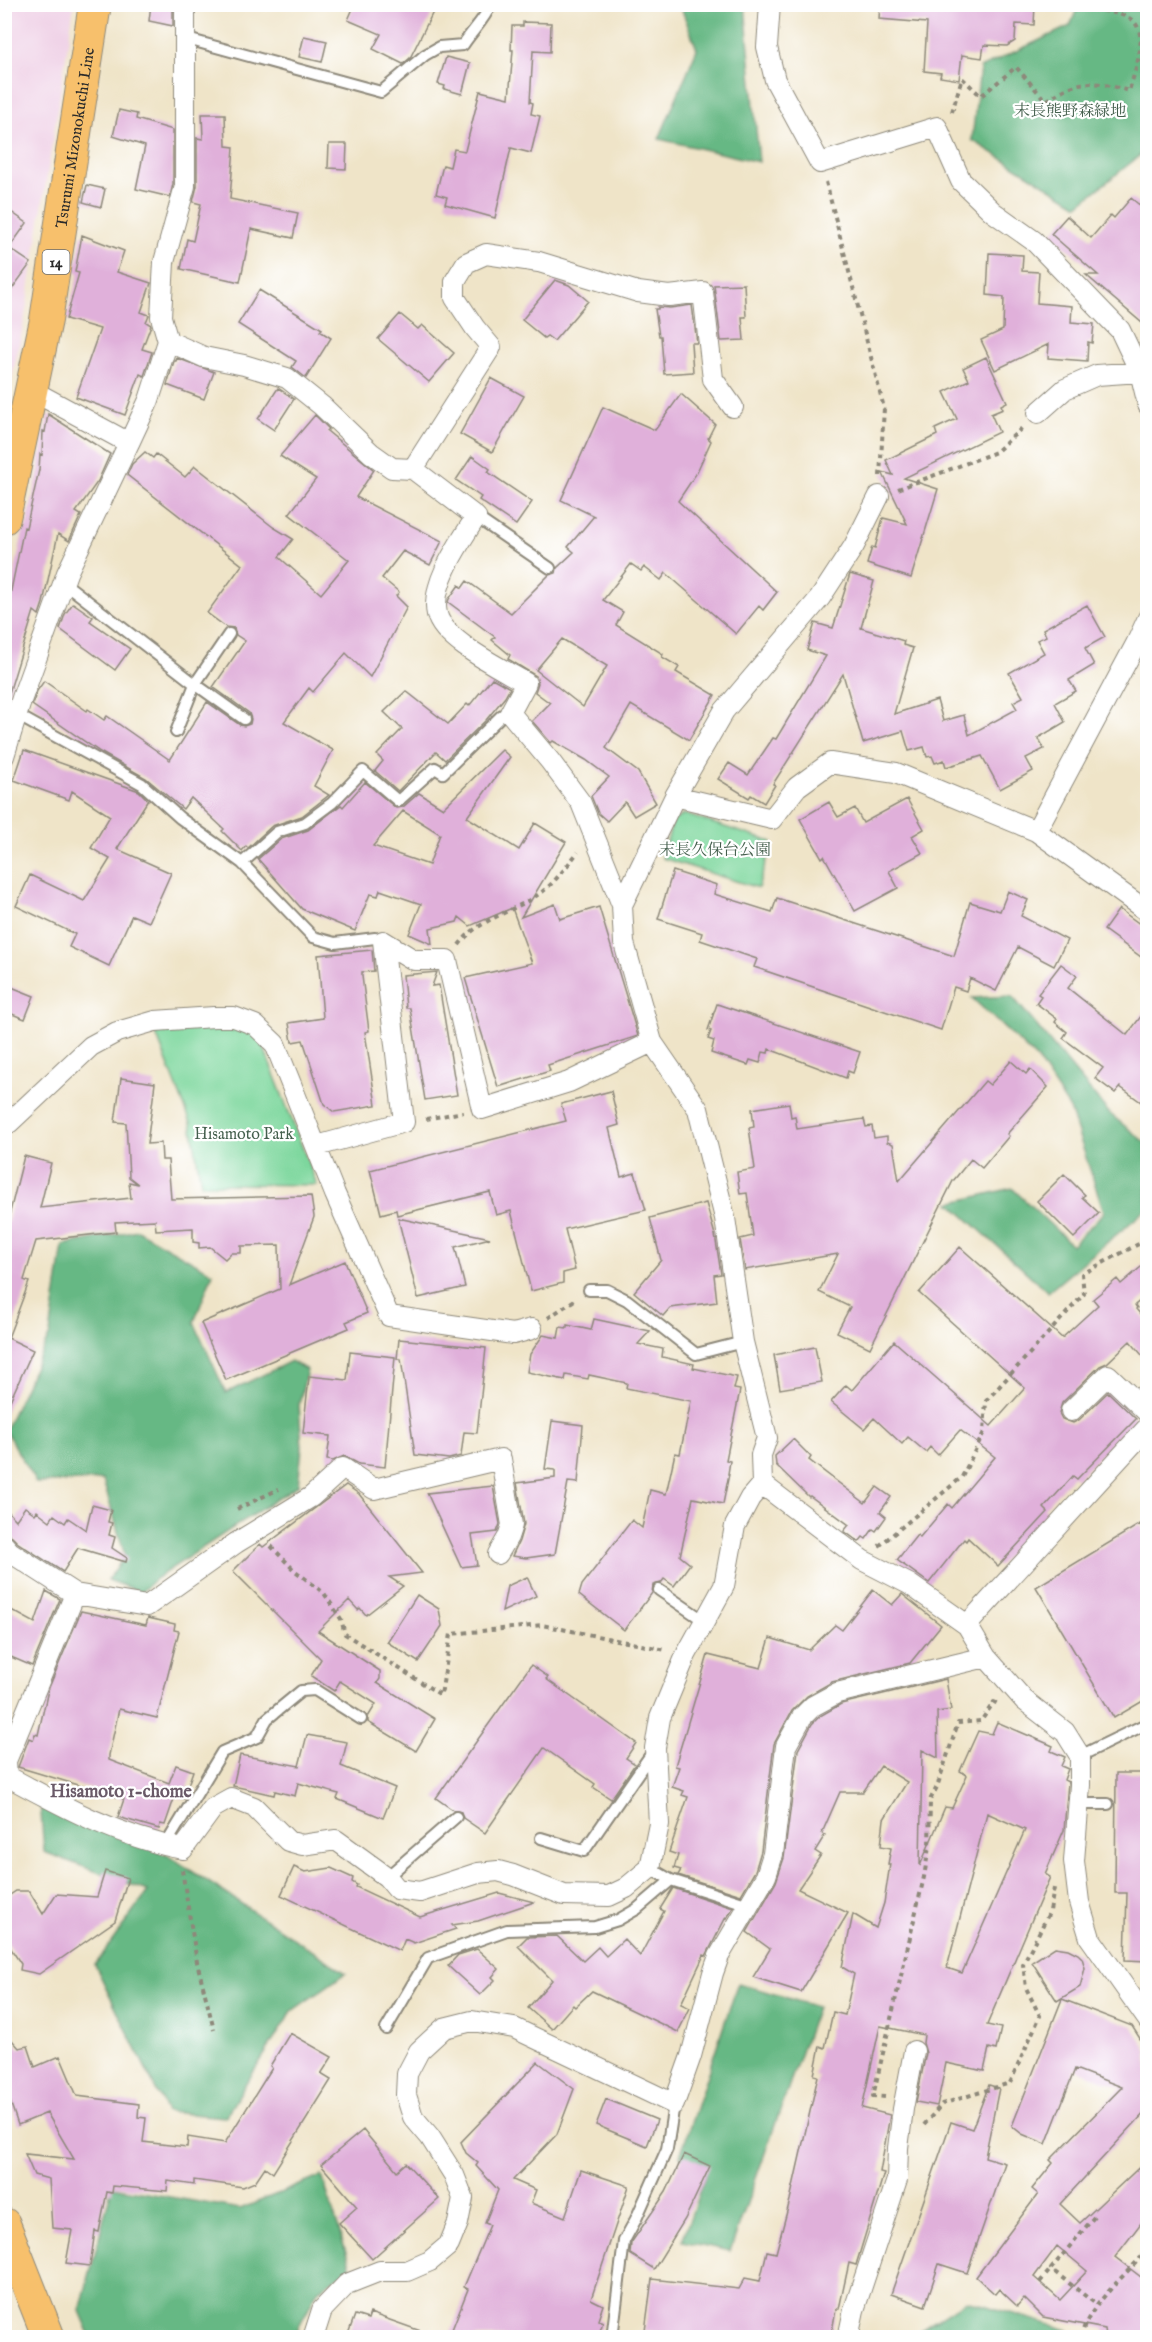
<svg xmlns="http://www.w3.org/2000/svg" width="1152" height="2342" font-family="'IM FELL English','Noto Serif JP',serif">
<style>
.built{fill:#efd0e6}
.green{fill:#7dd79d;stroke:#548164;stroke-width:1.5}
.forest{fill:#66b884;stroke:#487258;stroke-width:1.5}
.building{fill:#e0b0da;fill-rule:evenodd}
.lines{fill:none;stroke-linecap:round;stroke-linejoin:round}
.lane-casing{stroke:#8d887a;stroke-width:14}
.street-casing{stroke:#8d887a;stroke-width:22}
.primary-casing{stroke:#8d887a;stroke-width:34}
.path{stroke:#8d887a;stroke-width:4;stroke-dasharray:4.5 4.5;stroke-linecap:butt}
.lane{stroke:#fff;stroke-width:10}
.street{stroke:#fff;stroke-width:20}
.primary{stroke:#f7c06c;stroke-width:32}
.labels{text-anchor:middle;stroke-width:4.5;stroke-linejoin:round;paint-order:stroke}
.shield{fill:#fff;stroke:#6b6b6b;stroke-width:1.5}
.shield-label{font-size:15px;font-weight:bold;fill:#2b2b2b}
.park-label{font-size:16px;fill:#445f4d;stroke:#fff}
.street-label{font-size:16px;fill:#2b2b2b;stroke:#fff}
.neighbourhood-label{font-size:18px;font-weight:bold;fill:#6a5a68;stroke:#fff}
</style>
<rect width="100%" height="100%" fill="#fff"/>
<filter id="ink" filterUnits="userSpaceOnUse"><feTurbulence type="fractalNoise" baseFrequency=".0167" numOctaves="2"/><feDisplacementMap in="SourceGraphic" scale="12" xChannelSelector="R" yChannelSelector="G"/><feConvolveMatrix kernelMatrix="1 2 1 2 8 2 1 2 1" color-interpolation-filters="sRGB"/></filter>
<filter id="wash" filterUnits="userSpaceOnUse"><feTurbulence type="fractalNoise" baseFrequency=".008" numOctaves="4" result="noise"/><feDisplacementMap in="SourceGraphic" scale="24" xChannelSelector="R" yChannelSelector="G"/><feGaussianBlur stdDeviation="1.35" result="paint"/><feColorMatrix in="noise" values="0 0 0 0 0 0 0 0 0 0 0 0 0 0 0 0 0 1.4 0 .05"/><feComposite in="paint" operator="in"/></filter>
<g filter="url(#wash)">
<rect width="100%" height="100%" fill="#efe4c8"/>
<path class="built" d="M5,5H74L24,322L5,410Z"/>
<path class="green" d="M684,814L772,842L758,888L662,858L673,821Z
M242,1024L260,1038L317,1185L201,1184L191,1123L154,1029Z"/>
<path class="forest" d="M1079,4L1147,5L1148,149L1078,205L972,140L980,68L1070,26Z
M680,5H745L759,162L659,139L697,49Z
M1012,996L1109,1113L1147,1144V1209L1048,1292L950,1203L1012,1188L1072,1245L1104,1212L1070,1109L1037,1059L972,998Z
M137,1230L213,1273L194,1322L226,1393L291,1361L307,1370L299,1405L302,1448L298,1485L155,1579L141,1592L108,1580L125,1556L103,1480L36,1483L5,1430L50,1334L63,1245Z
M40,1800L169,1856L346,1973L292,2011L225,2117L167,2112L95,1965L148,1891L44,1852Z
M738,1983L817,2007L730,2251L682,2241L706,2173L680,2156Z
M322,2176L351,2268L318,2290L299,2326L296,2337H91L80,2311L112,2187L240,2209Z
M967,2300L1068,2330L1069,2337H910Z"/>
<g id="blocks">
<path class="building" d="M151,4L173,6V26L149,21Z
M355,4H437L410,58L403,64L373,49L381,34L348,20Z
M880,4H1035L1034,25L1016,24L1015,41L1007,46L984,45L982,58L962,55L959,80L940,77L941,73L924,71L927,23L879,19Z
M523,22L551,23L550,52L533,51L530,102L533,103L531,114L540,116L531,153L511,148L495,218L445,204L447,197L436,194L443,165L450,167L454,149L465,151L480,91L509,98L513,50H511L512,26H523Z
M304,36L327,41L322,62L299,57Z
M446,57L470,63L462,94L444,89L445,86L438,84Z
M119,110L137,114L136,119L173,130V184L170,197L136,189L145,146L113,136Z
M202,114H225L226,146L234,147L230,199L298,213L293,238L251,229L240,282L181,269L187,239L193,241L201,204L193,202L197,186V138L203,139Z
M329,144H347L346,169L328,168Z
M87,185L105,189L101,207L83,202Z
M1131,198L1148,212V328L1086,275H1098L1051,234L1067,216L1091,238L1111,215L1114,218Z
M4,207L27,223L9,248L31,263L4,300Z
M82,235L124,251L117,272L151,283L141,312L149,315L146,322L151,325L142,349L152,352L144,376L140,374L125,415L76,397L100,329L66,319L79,273L75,272Z
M989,253L1023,255L1022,271L1039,272L1037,303L1072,306L1071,322L1094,324L1092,343L1088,342L1087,361L1048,358L1049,344L995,370L981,340L1003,330L1004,297L987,295Z
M555,280L569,285L588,301L554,341L547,336L544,338L522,320Z
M744,284L746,317H742L744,340L721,341L714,285Z
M259,290L322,329L320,331L331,338L306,378L292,367L296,361L238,324Z
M692,305L697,343H691L693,372L664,374L661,336H659L655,309H658V307L670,308Z
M400,314L418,329L422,325L454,353L429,382L378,339Z
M986,357L1007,402L1001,405L1003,409L991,414L999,432L904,478L938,489L911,578L867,564L872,547L875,548L883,518L907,524L882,472L893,475L886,460L937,435L935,429L957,419L944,392L969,380L963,368Z
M177,358L214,372L204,399L167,385L174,361H176Z
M491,378L524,396L492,452L460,434Z
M278,388L294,399L274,430L258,419Z
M681,394L715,424L708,438L711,441L696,474L678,501L777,592L763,610L759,606L736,634L666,573L661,580L644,567L641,571L631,564L603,600L623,612L616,625L663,654L662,657L679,667L676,672L715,695L689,740L631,705L606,748L638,772L656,803L634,816L625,802L607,821L598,813L591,796L609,777L586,760L553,741L551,743L532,721L550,703L535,692L538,683L536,676L508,659L510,655L492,640L495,637L448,602L449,599L459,585L462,588L467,581L511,613L549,575L556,573L557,568L574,552L568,547L594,516L561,500L603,407L655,430ZM562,639L607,666L583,707L536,670Z
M48,414L110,454L98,481L76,512L81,515L69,541L58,534L43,603L39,615L34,611L9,693H4V629L11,605H8L24,527L26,528L39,470L40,454L42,455L43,431L45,432Z
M315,415L329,429L327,431L374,470L356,497L442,541L430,565L403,551L382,578L399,592L396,596L407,607L370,677L346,653L313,692L309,688L284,722L333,750L314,786L329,795L302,816L272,826L248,848L246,846L242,851L222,831L224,829L191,798L183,809L146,778L100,752L32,705L37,691L44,681L87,711L88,709L104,720L107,716L170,760L207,702L240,725L244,726L250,724L251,719L249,713L213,687L245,641L236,635L234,628L226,627L207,613L242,565L127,475L132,464L145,452L153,458L156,454L185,477L195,466L273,527L293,539L279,557L321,594L349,560L289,514L316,479L280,456Z
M472,456L490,469L488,472L532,502L516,525L479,500L481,497L456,480Z
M850,574L874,581L861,628L904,641L903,645L913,648L894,714L937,700L943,721L964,715L969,735L1017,709L1013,702L1023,697L1009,673L1044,653L1037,640L1046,636L1043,629L1087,605L1105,637L1085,648L1094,665L1069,680L1076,691L1055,703L1065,722L1038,738L1044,749L1026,758L1033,771L1000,789L982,756L946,767L944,760L935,763L932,756L927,757L924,747L909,751L903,731L863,743L843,674L773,784L775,785L764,803L751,795L749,798L718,779L729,763L748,775L773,738L776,739L826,656L807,650L815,623L833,628Z
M73,603L93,617L90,621L130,649L115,670L60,629L65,614Z
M492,678L510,688L505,697L486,720L445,760L436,752L398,791L375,771L383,761L377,755L402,729L384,712L406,691L448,724L467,704L469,706Z
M24,750L139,791L148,800L117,849L171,873L149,922L132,915L109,966L69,947L75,934L16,906L30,875L84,901L110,859L91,848L110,816L72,791L69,800L14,780Z
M502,750L510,757L467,817L519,850L535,823L566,842L521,917L555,904L560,919L599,907L638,1036L548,1065L550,1071L498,1087L465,978L532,963L512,908L470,926L459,917L457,922L430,928L432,944L409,934L421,904L380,890L378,896L370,894L355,931L302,909L258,859L281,839L308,830L341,805L343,807L365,782L396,808L403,807L419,793L443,808ZM403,811L440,834L429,865L373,846Z
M907,799L924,829L912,836L922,853L889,871L898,888L855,911L824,856L822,858L800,819L829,802L838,817L855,808L863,823Z
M673,871L717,885L714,894L772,912L777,898L954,956L970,902L1000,911L1008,891L1028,900L1021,916L1067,940L1054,966L1018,947L996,991L970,978L966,991L954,987L941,1030L754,967L757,959L700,940L702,933L658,919Z
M1119,909L1148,930V962L1104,930Z
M372,950L374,971L362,972V976L369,1031L365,1032L376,1105L334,1112L324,1104L303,1040L292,1042L289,1023L323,1018L318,955Z
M1061,964L1077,976L1068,988L1127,1035L1148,1007V1107L1120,1087L1115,1093L1095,1078L1103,1068L1063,1038L1067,1032L1055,1022L1057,1019L1036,1003L1041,996L1038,994Z
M437,972L432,986L439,985L457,1095L425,1100L410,1008H406L403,975Z
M4,984L34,996L25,1019L4,1011Z
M717,1004L860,1052L853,1073L848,1071L846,1078L769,1049L768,1053L763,1052L760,1063L750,1060L748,1065L711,1053L714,1041L708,1039L711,1031L708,1030Z
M1011,1061L1026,1074L1030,1069L1048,1087L1007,1134L1009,1136L982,1168L971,1159L953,1181L870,1348L837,1332L850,1307L819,1292L838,1254L745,1270L740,1239L753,1236L747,1193L740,1194L737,1172L755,1169L749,1128L754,1127L752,1109L789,1103L791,1117L795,1116L797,1129L864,1119L866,1127L872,1126L874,1138L887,1136V1142L893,1144L899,1181L985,1081L990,1085Z
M121,1078L155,1083L147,1144L161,1143L162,1160H168L171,1199L311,1196L314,1217L289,1285L345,1261L367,1313L346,1322L349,1328L226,1380L201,1323L280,1289L279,1245L241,1246V1253H231L225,1259L210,1247L199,1248V1243L193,1242V1228L156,1230L155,1220L115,1222L116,1232L36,1241L24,1280L29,1282L8,1338L33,1350L4,1414V1223L7,1224L24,1156L51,1163L40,1208L131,1198L129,1182L138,1184L129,1177L126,1123L115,1122Z
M611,1091L619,1125L609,1128L621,1177L635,1173L646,1210L565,1229L575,1270L563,1273V1283L531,1291L511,1211L496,1215L490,1192L397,1215L396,1210L381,1214L370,1170L566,1121L561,1104Z
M1064,1174L1085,1195L1082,1197L1099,1213L1074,1238L1037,1201Z
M706,1203L715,1235L721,1274L714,1275L717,1302L670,1308L663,1316L634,1292L661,1260L650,1218Z
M398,1218L490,1238L455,1247L465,1287L418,1298Z
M960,1247L1062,1338L1098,1305L1093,1299L1117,1279L1121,1284L1148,1261V1294L1135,1305L1137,1308L1136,1309L1148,1323V1362L1130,1341L1107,1363L1100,1366L1062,1403L1059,1413L1062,1419L1073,1423L1079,1420L1108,1392L1136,1419L1077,1479L1073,1476L1044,1508L1048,1512L998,1566L968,1538L966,1541L964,1539L929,1583L897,1560L917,1535L920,1537L948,1504L952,1508L995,1457L960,1430L938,1455L930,1447L926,1452L908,1437L902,1444L874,1418L864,1429L831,1402L846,1385L852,1390L894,1341L991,1426L1025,1388L919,1293Z
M594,1319L650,1331L638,1344L663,1349L662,1357L694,1364L693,1368L737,1377L734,1389L740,1390L726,1460L730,1461L728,1474H729L723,1504L693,1498L680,1556L690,1564L674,1586L664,1579L661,1583L653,1585L652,1593L624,1630L579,1595L582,1585L632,1520L642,1528L650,1490L666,1494L675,1453L680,1454L691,1401L626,1388L627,1383L589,1375L588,1379L566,1375L565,1380L527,1372L530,1354L543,1335L558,1338L560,1327L567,1328V1325L591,1330Z
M399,1339L486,1348L477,1433L464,1432L461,1456L449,1459L415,1455L401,1359H397Z
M815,1347L822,1382L780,1389L774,1355Z
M350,1352L395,1357L385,1467L359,1464L344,1456L333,1461L327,1460L330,1436L303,1433L309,1376L347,1380Z
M552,1421L583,1425L578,1483L568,1482L555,1554L526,1558L512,1556L519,1541L524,1524L517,1483L555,1478V1470L545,1469Z
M793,1439L811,1457L809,1460L865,1503L877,1487L891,1497L880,1512L886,1517L876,1531L873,1529L866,1539L863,1537L859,1542L844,1531L849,1525L810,1496L809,1497L776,1465L775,1456Z
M346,1485L359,1494L422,1573L389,1577L403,1586L366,1615L360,1608L358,1610L349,1600L318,1631L380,1671V1679L377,1683L435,1719L416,1751L368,1722V1717L376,1704L340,1681L334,1691L311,1676L321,1659L233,1571L260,1544L263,1547Z
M493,1486L500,1524L497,1532L472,1535L477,1565L461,1567L427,1493Z
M92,1505L111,1510L108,1522L112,1523L109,1535L115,1537L112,1548L127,1558L126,1562L78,1548L63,1572L18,1543L9,1534L4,1533V1507L16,1520L25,1507L35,1514L37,1511L50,1521L54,1515L65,1523L68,1518L86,1530Z
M1140,1524L1148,1536V1698L1114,1718L1036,1587Z
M527,1577L536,1596L502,1612L507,1586Z
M873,1590L892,1605L902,1594L941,1625L910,1663L832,1682L807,1696L792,1711L774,1744L761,1851L755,1871L741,1895L678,1875L681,1870L674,1868L678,1855L669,1852L688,1797L682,1795L684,1791L672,1787L679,1767L675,1766L708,1655L761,1668L770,1638L809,1650L835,1625L842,1630Z
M46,1591L60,1599L32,1666L4,1654V1606L35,1623Z
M417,1595L439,1609L442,1626L418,1662L387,1642Z
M81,1611L146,1625L148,1618L175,1624L174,1630L179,1631L157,1718L119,1709L109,1755V1760L169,1783L176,1765L193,1771L183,1799L175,1796L165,1825L160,1824L159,1829L118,1817L124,1799L18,1767L29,1738L33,1740L35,1734L38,1735L48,1690Z
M531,1665L548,1677L546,1679L636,1743L626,1758L635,1764L611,1799L593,1787L595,1784L544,1748L485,1833L463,1818L461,1812L453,1810L436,1798Z
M946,1679L951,1710L937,1712L938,1758L922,1750L920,1866L945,1807L952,1808L967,1775L960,1771L978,1731L992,1734L997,1722L1053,1746L1051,1751L1065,1757L1061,1766L1068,1769L1064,1780L1068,1782L1064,1830L1045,1874L1050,1877L987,2025L1001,2028L996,2050L989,2048L984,2071L946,2063L937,2106L916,2102L926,2053L923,2043L924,2035L880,2026L862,2108L890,2115L880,2172L884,2173L856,2265L849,2263L839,2309H836L831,2337H699L645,2331L652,2279L739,2289L745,2278L760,2281L767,2251L776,2253L790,2200L818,2076L814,2075L820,2046L825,2048L833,2012L845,2015L854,1974L842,1967L853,1914L876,1928L884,1903L890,1864H888L891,1848L881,1846L884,1819L907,1782L881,1766L863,1792H840L822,1833L825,1835L815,1851L821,1855L798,1889L848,1913L801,1992L753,1977L770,1949L747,1932L776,1882L784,1858L798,1750L812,1724L820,1716L841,1704ZM987,1813L1025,1830L962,1973L947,1968Z
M307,1735L347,1742L341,1766L395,1788L383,1818L337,1799L339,1794L298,1783L295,1796L275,1791L274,1795L233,1786L240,1755L299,1766Z
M1116,1773H1148V1961L1125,1960L1127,1893H1115Z
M294,1867L305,1872L331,1868L353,1878L352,1882L357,1885L356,1887L420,1917L499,1893L534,1902L478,1921L452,1925L456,1929L414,1943L405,1939L400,1951L281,1895Z
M105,1871L128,1878L115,1921L39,1974L20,1970L21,1964L4,1938V1899L16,1891H29L43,1914L56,1894L97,1897Z
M673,1888L733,1908L727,1918L726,1917L706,1956L704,1955L681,2004L690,2008L678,2032L592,1991L575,2007L573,2005L552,2029L528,2008L552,1980L518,1946L527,1937L557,1936L583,1961L598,1947L606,1956L624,1939L640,1956L664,1911L660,1909Z
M1055,1947L1068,1949L1078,1954L1082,1958L1085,1968L1080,1987L1057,2001L1032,1962Z
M477,1949L499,1969L492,1977L495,1980L480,1995L448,1966L458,1955Z
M1062,1999L1132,2026L1148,2051V2109L1060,2204L1080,2223L1148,2159V2214L1115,2257L1141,2277H1148V2332L1139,2337H1121V2333L1106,2336L1105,2329L1043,2317L1024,2298L1017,2306L999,2289L995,2294L976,2277L1038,2194L1032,2189L1053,2163L1050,2160L1122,2087L1075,2069L1046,2144L1022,2134L1012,2126ZM1057,2246L1087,2271L1060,2300L1034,2277Z
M4,2031L19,2048L28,2046L35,2067L60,2056L77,2096L139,2104L138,2117L146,2118L143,2142L187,2147L188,2137L225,2143L272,2068L270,2066L290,2033L332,2057L321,2074L331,2080L273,2173L265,2167L255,2182L243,2187L194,2180V2185L168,2181L167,2191L113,2186L112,2193L107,2192L99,2232L95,2231L90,2266L66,2263L72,2230L52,2228L49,2179L34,2175L25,2154L74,2159L47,2113L18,2125L4,2083Z
M538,2062L574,2089L557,2134L513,2180L536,2190L531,2203L565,2217L581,2170L629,2186L591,2299L603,2305L598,2320L603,2322L598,2337H449L468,2289L464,2287L490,2225L485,2223L498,2190L476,2166L478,2163L466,2153L461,2142Z
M989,2085L999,2088L985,2157L1005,2163L967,2273L939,2264L925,2306L891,2294L951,2122L972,2129Z
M606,2099L657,2120L647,2146L596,2125Z
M363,2130L397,2171L406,2163L439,2199L372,2259L339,2223L357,2207L321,2165Z
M684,2154L710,2166L685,2219L654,2269L630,2254L631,2243L666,2192Z
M370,2313L432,2335V2337H347L355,2315L368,2319Z"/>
</g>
</g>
<g filter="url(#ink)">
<use href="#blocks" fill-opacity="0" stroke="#8d887a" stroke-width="1.5"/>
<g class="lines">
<g class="lane-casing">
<path id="lane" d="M187,39L381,92L425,55L439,47L463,45C472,31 485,19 491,4
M476,517L550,568
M63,582L195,684L229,634
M17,715L142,784L180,818L242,863L313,937L335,943L375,938L383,941
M176,732L195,684L244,719
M242,863L277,832L305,823L332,803L363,771L398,801L435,768L443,773L502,715L510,713
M589,1290H607L627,1300L696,1354L743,1342
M659,1590L706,1622
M1080,1756L1148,1723
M1079,1804H1108
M541,1838L584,1851L654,1750
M165,1846L222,1752L257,1737L267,1719L301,1691L315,1690L361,1719
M650,1868L671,1880L749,1905
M387,1877L456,1817
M386,2029L428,1958L507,1930L595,1927L618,1920L637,1909L671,1880
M612,2338L624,2241L636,2219L667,2149L674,2104"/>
</g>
<g class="street-casing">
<path id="street" d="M770,4L767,47L775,80L820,163L937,127L961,181L993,212L1034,241L1120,330L1140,372L1148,405
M31,390L129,443L149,400L168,341L161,317L164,262L185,186V4
M1038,413L1065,389L1097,375L1140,372
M413,469L491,347L475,328L455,298V281L466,263L486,254L539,262L638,292L669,296L703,292L713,379L733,407
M4,756L22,698L67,573L129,443
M675,796L772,819L797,787L830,763L896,773L1036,831L1148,912
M1036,831L1136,644L1148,618
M622,905L675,796L724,711L820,598L854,546L879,496
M4,1120L9,1123L91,1046L117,1032L155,1021L214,1017H234L255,1025L275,1044L335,1194L389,1316L513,1334L532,1329
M317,1146L404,1122L383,941L414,960H447L482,1109L569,1082L652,1042
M1071,1411L1108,1375L1148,1413
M762,1484L862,1560L909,1584L967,1625L986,1657L1024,1700L1065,1732L1080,1756V1785L1074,1861L1079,1902L1090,1938L1148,2020
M4,1545L10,1552L75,1594L147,1606L236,1543L311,1497L343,1468L374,1489L501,1459L512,1525L508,1537L498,1554
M75,1594L6,1761L7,1776C64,1807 119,1837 183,1849L213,1808L231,1798L254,1807L288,1841L302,1845L336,1840L387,1877L397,1889L420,1892L478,1873L498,1871L513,1875L564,1895L609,1896L626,1888L650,1868L659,1824L655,1748L660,1718L686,1655L724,1586L735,1526L750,1498L762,1484L761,1455L767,1438L743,1342L725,1218L698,1109L652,1042L624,943L622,905L581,803L550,761L510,713L526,683C503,669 443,641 437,614C430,584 461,541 476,517L413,469L392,468L371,453L322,406L287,378L244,365L204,357L168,341
M967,1625L1148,1427
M313,2338L322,2310L347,2284L380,2271H407L430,2261L449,2245L458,2223L463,2198L454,2175L430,2137L413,2117L406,2095L407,2074L419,2051L444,2028L472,2021L514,2028L674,2104L691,2056L713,1973L719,1956L766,1876L773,1854L786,1746L802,1717L813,1706L837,1693L986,1657
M848,2338L854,2310L897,2180L898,2148L903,2109L914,2051"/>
</g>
<g class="primary-casing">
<g id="primary">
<path id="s1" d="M4,518L46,320L95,4"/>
<path d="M4,2224L49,2338"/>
</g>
</g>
<path class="path" d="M952,112L962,78L981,96L1016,67L1046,101C1080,78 1090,80 1129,91C1134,73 1152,30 1129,18C1120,13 1106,12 1096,9L1094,4
M826,182L884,408L880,476
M898,489L996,452L1024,426
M459,945C480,916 521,911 548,887C559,877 569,863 578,852
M426,1119L463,1112
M548,1318L576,1299
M237,1509L279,1489
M271,1546L294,1570L324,1593L341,1619L345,1634L441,1695L451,1634L542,1625L666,1650
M879,1546L962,1477L984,1432L986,1401L1084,1294L1082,1274L1148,1239
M182,1870L197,1962L214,2030
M885,2097L873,2096L924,1877L929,1847L930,1800L937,1787L958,1723L981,1721L994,1702L998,1704
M924,2125L942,2104L1010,2083L1040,2016L1026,1988L1023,1964L1050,1911L1054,1888
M1094,2217L1051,2269L1097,2305
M1040,2282L1051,2269
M1082,2338C1081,2313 1131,2269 1148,2250"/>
<use href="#lane" class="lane"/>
<use href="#street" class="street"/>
<use href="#primary" class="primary"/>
</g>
</g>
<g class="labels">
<rect class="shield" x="42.5" y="250" width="27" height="24" rx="4.5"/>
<g class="shield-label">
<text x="56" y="267">14</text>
</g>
<g class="park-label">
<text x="1070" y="116">末長熊野森緑地</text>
<text x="715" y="855">末長久保台公園</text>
<text x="244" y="1139">Hisamoto Park</text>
</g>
<g class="street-label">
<text dy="6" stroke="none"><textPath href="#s1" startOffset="387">Tsurumi Mizonokuchi Line</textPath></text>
</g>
<g class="neighbourhood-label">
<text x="121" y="1797">Hisamoto 1-chome</text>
</g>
</g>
<rect width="1152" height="2342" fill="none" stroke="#fff" stroke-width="24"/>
</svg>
